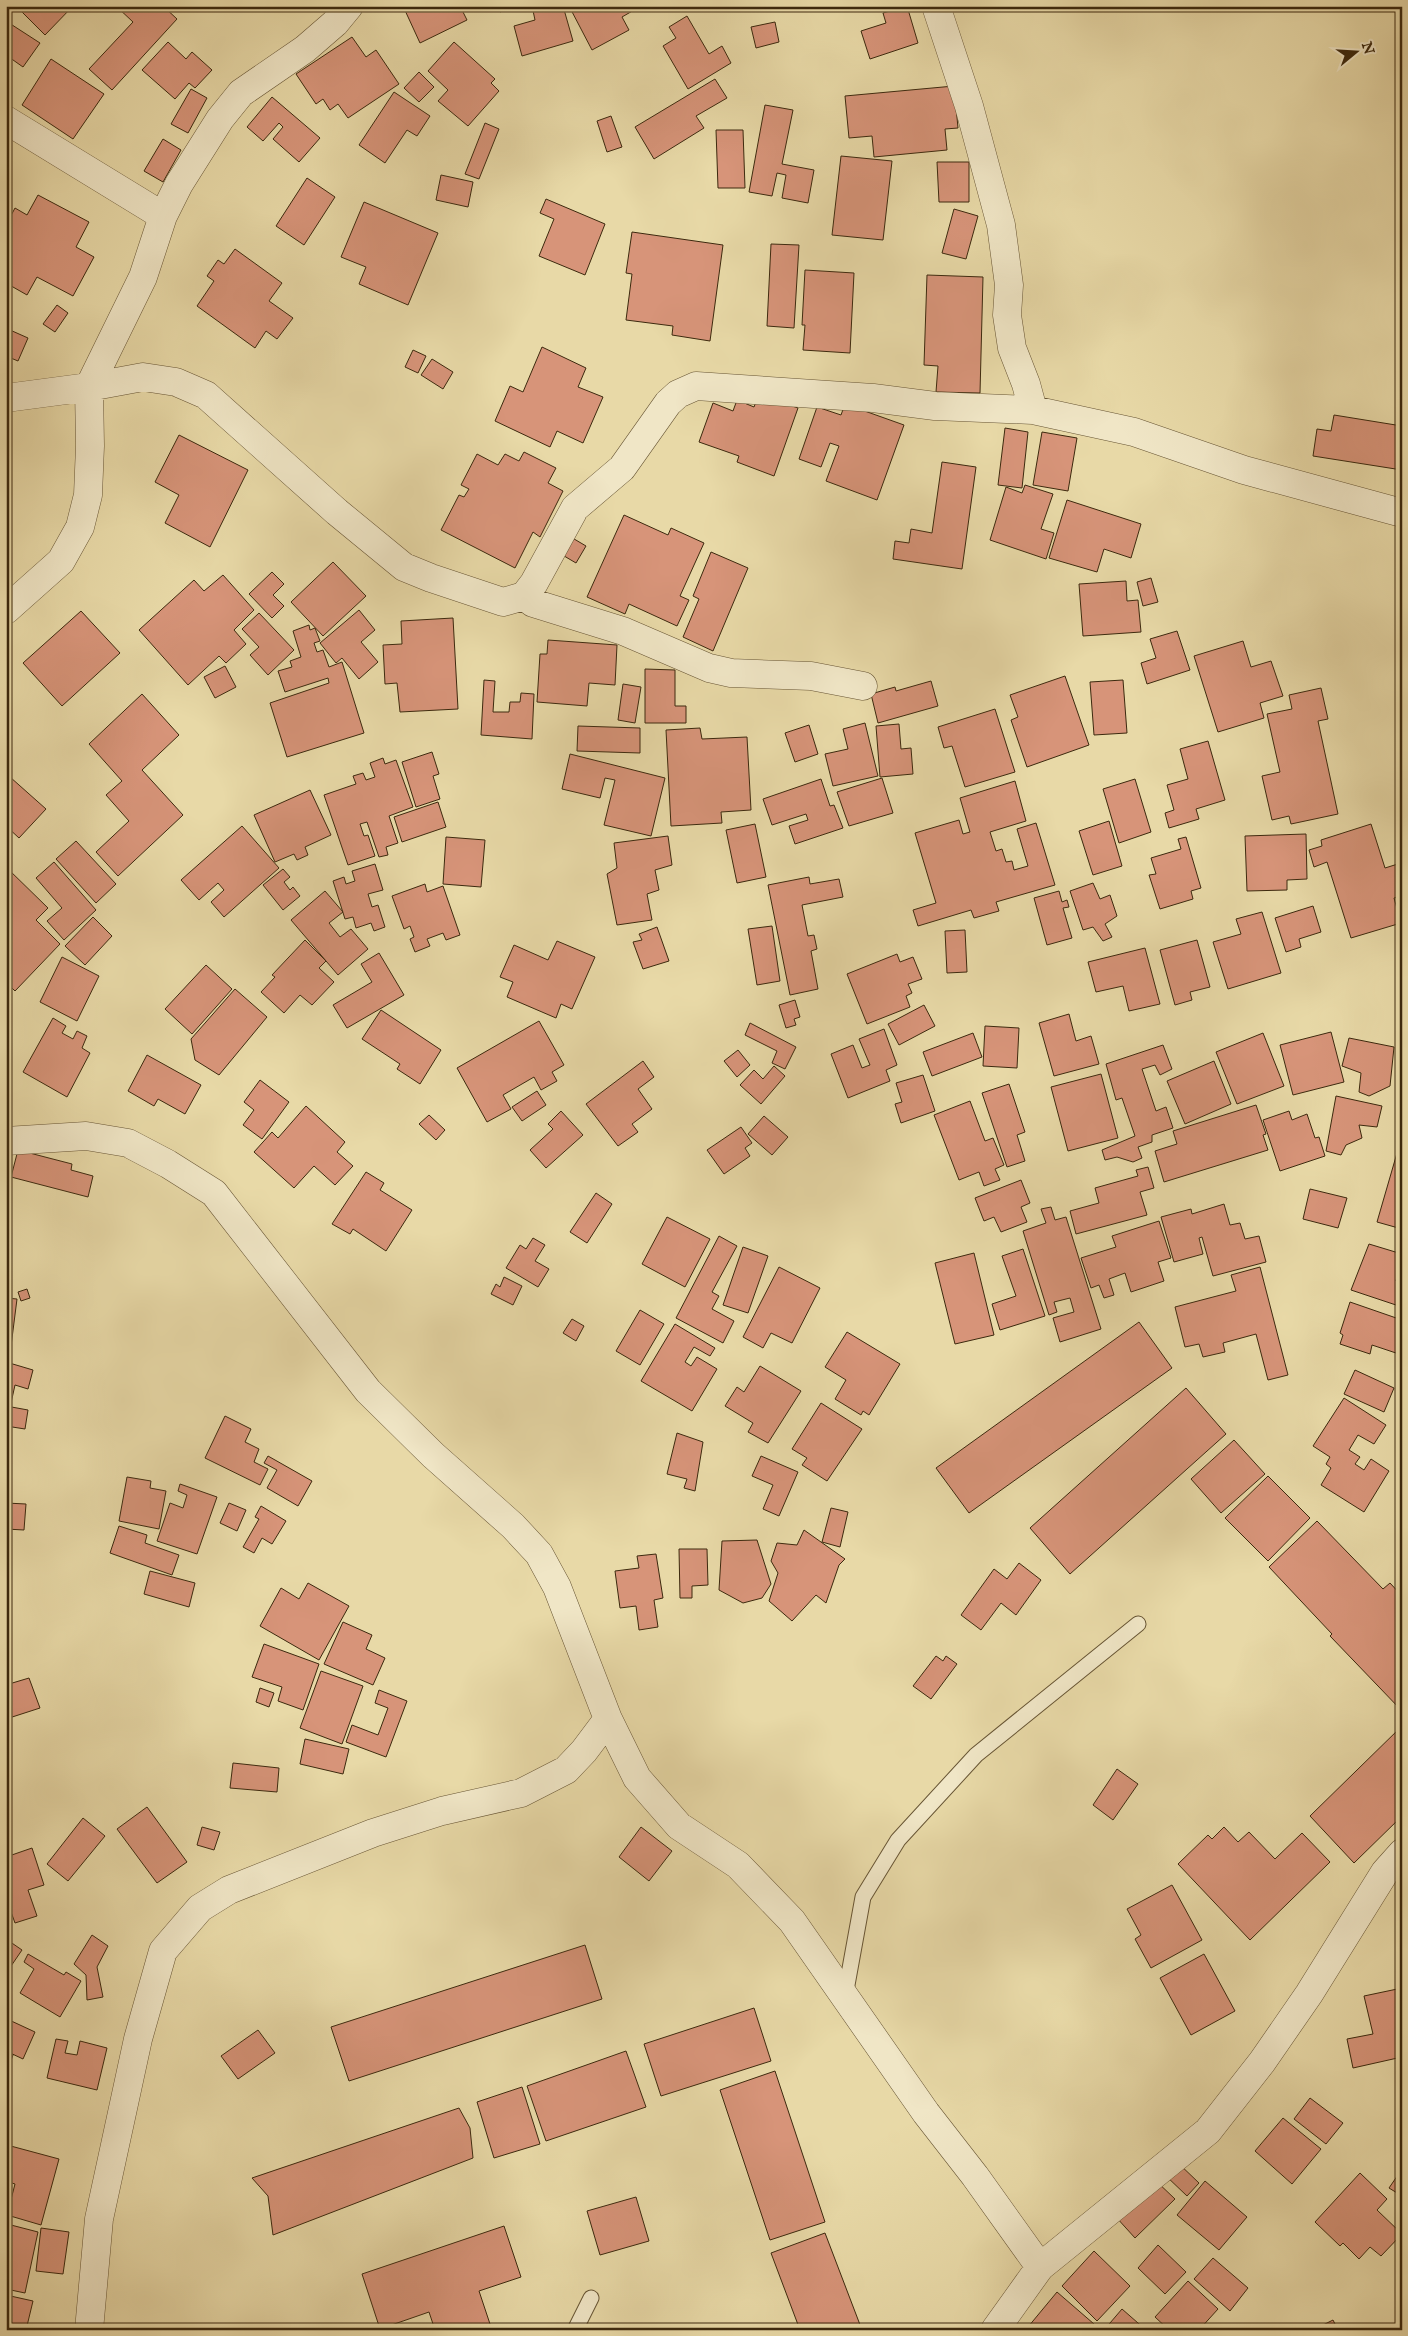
<svg xmlns="http://www.w3.org/2000/svg" width="1408" height="2336" font-family="'IM FELL English',serif">
<style>
.building{fill:#d79479;stroke:#3c290e}
.lines{fill:none;stroke-linecap:round;stroke-linejoin:round}
.lane-casing{stroke:#675534;stroke-width:17}
.street-casing{stroke:#675534;stroke-width:29}
.lane{stroke:#f0e6c6;stroke-width:15}
.street{stroke:#f0e6c6;stroke-width:28}
</style>
<rect width="100%" height="100%" fill="#e8d9a7"/>
<filter id="stains"><feTurbulence type="fractalNoise" baseFrequency=".004" numOctaves="4"/><feColorMatrix values="0 0 0 0 .2 0 0 0 0 .09 0 0 0 0 .02 0 0 0 .5 -.17"/></filter>
<radialGradient id="worn" r=".72"><stop offset=".6" stop-color="#630" stop-opacity="0"/><stop offset="1" stop-color="#630" stop-opacity=".3"/></radialGradient>
<path class="building" d="M16,6H73L45,35Z
M116,6H163L177,19L112,90L89,69L133,22Z
M403,6H460L467,20L420,43Z
M497,6H514L500,12Z
M532,6H563L573,41L522,56L514,26L535,20Z
M569,6H641L622,17L629,30L592,50Z
M907,6L918,43L870,59L861,31L886,23L883,13Z
M687,16L709,54L722,46L731,63L688,89L663,46L676,38L669,27Z
M6,21L40,43L23,67L6,55Z
M775,22L779,42L756,48L751,27Z
M352,37L366,57L376,50L399,84L348,118L338,104L330,110L323,99L316,104L296,74Z
M168,42L186,59L192,52L212,70L195,88L189,83L175,99L142,70Z
M454,42L495,79L491,83L499,91L468,126L438,101L448,90L428,71Z
M51,59L104,94L73,139L22,105Z
M419,72L434,87L419,102L404,88Z
M715,79L727,98L696,116L704,128L654,159L635,127Z
M954,86L958,128L945,129L947,150L874,157L872,136L849,138L845,96Z
M191,89L207,98L188,133L171,124Z
M394,92L430,116L417,136L407,130L385,163L359,145Z
M272,97L320,138L299,162L273,139L283,127L279,123L263,141L247,127Z
M765,105L793,110L782,164L814,170L808,203L782,198L786,175L777,173L772,196L749,192Z
M611,116L622,147L607,152L597,121Z
M485,123L499,129L479,179L465,174Z
M716,130H743L745,188H718Z
M163,139L181,150L163,182L144,171Z
M841,156L892,161L883,240L832,235Z
M937,162H969V202H939Z
M441,175L473,182L468,207L436,200Z
M307,178L335,197L304,245L276,226Z
M38,195L89,222L76,247L94,257L73,296L37,277L27,295L6,283V225L15,208L27,215Z
M546,199L605,224L585,275L539,256L554,219L540,213Z
M364,202L438,233L408,305L359,284L366,267L341,257Z
M954,209L978,216L966,259L942,253Z
M632,232L723,245L710,341L672,335L673,326L626,320L632,274L626,273Z
M771,244L799,245L794,328L767,326Z
M235,249L282,283L269,301L293,318L277,339L266,331L255,348L197,306L214,281L207,276L218,260L224,264Z
M805,270L854,273L850,353L803,350L805,325H802Z
M927,275L983,277L980,393L936,392L938,366L924,365Z
M57,305L68,313L55,332L43,324Z
M10,330L28,338L18,361L6,356V340Z
M542,347L586,368L578,387L603,397L583,443L557,431L550,447L495,421L510,386L523,392Z
M413,350L426,356L418,373L405,367Z
M432,359L453,372L443,389L421,375Z
M759,394L798,408L774,476L737,462L739,456L699,442L713,403L733,411L737,400L754,407Z
M845,404L904,425L877,500L826,481L839,446L830,443L821,467L799,459L817,407L841,415Z
M1334,415L1402,426V470L1313,456L1317,429L1331,431Z
M1005,428L1028,432L1022,488L998,485Z
M1042,432L1077,438L1068,491L1033,485Z
M179,435L248,470L210,547L165,523L179,495L155,482Z
M524,452L556,468L548,483L563,491L540,537L533,532L515,568L441,530L459,495L464,497L469,489L461,485L477,454L498,465L505,454L519,461Z
M942,462L976,467L962,569L893,559L895,541L909,543L911,529L932,533Z
M1025,485L1053,494L1041,529L1054,533L1046,559L990,540L1006,487L1022,493Z
M1067,500L1141,524L1131,558L1104,549L1097,572L1049,558Z
M624,515L668,535L671,528L704,543L680,596L689,600L677,626L629,604L625,614L587,597Z
M564,533L586,546L576,563L554,550Z
M711,552L748,568L713,651L683,637L699,599L693,596Z
M333,562L366,596L323,636L291,602Z
M272,572L284,584L273,595L284,606L272,618L249,594Z
M223,575L254,610L234,630L246,644L226,663L219,656L188,685L139,630L194,580L204,591Z
M1151,578L1158,602L1143,606L1137,582Z
M1126,581L1127,601L1138,600L1141,632L1083,636L1079,584Z
M359,610L375,630L361,642L378,662L359,679L342,658L336,663L320,643Z
M81,611L120,653L62,706L23,663Z
M259,613L294,650L268,675L250,655L259,647L242,629Z
M453,618L458,709L400,712L397,683L385,684L383,645L402,644L401,621Z
M309,625L310,630L315,628L320,641L314,643L317,652L323,650L329,667L342,662L364,733L287,757L270,703L329,683L328,678L285,692L278,671L292,667L290,661L301,657L293,631Z
M1177,631L1190,670L1147,684L1141,663L1156,658L1150,639Z
M548,640L617,645L615,685L589,683L587,706L537,702L540,654H547Z
M1243,641L1251,667L1271,661L1283,696L1260,703L1264,718L1218,732L1194,656Z
M225,666L236,687L215,698L204,677Z
M645,669L675,670V706H686V723H645Z
M1065,676L1089,745L1027,767L1011,720L1018,717L1010,695Z
M484,680L495,681L493,712H509L510,702H520L521,693L534,694L532,739L481,735Z
M1123,680L1127,733L1094,735L1090,682Z
M931,681L938,706L878,723L871,694L895,687L896,691Z
M623,684L641,687L635,723L618,720Z
M1321,688L1328,719L1318,721L1338,814L1291,824L1289,816L1272,820L1262,776L1280,772L1267,714L1292,709L1289,695Z
M142,694L179,735L142,770L183,815L118,876L96,852L129,821L106,795L122,781L89,744Z
M995,709L1015,772L965,787L952,746L944,748L938,727Z
M865,723L878,776L833,786L825,754L848,749L843,729Z
M899,724L901,749L911,748L913,774L880,777L876,726Z
M809,725L818,754L795,762L785,733Z
M578,726L640,728V753L577,751Z
M700,728L702,739L747,737L751,810L721,812L722,823L671,826L666,730Z
M1208,741L1225,800L1196,809L1199,819L1169,828L1165,813L1174,810L1167,785L1188,779L1180,749Z
M432,752L439,774L433,776L440,799L416,807L402,762Z
M570,754L665,778L651,836L604,825L615,780L605,778L600,798L562,789Z
M383,758L385,764L396,760L413,807L389,816L398,843L386,847L388,855L379,857L367,822L360,824L364,836L368,835L375,856L348,865L324,795L356,784L353,776L363,773L366,780L375,777L370,763Z
M10,777L46,809L19,838L6,826V782Z
M882,778L893,813L849,826L837,792Z
M821,779L830,806L834,805L843,828L795,844L789,826L808,820L806,814L772,825L763,799Z
M1135,779L1151,832L1119,843L1103,789Z
M1015,781L1026,821L990,832L996,851L1002,849L1006,862L1012,861L1014,870L1028,866L1017,829L1036,823L1055,885L996,902L999,911L974,918L971,910L918,926L913,910L936,903L915,833L959,820L963,834L970,832L960,798Z
M310,790L331,835L305,847L308,855L297,860L294,854L275,862L254,815Z
M438,802L446,827L402,842L394,817Z
M1109,821L1122,866L1093,875L1079,831Z
M755,824L766,877L737,883L726,830Z
M1371,824L1385,868L1401,863L1402,866V896L1394,898L1401,923L1351,938L1327,862L1314,867L1309,850L1322,846L1321,840Z
M242,826L279,868L224,917L211,902L224,890L218,883L199,900L181,880Z
M1306,834L1307,879L1287,880V890L1247,891L1245,836Z
M668,836L672,865L655,870L659,890L647,894L652,920L617,925L607,874L617,868L614,843Z
M446,837L485,840L481,887L443,884Z
M1186,837L1201,888L1191,891L1193,899L1160,909L1149,875L1156,874L1151,858L1181,849L1178,839Z
M76,841L116,884L96,903L56,859Z
M54,862L96,910L64,940L47,921L62,908L36,878Z
M375,864L383,890L368,894L372,907L378,905L385,927L374,931L371,923L356,928L353,917L345,919L333,881L344,877L346,884L355,881L352,871Z
M6,867L48,908L36,920L60,944L15,991L6,982Z
M283,869L290,877L284,882L290,890L293,887L300,896L283,910L263,885Z
M809,877L810,884L839,879L843,897L802,905L808,936L814,935L817,949L811,951L818,989L790,995L768,885Z
M1093,883L1100,899L1110,895L1117,916L1105,924L1112,937L1103,941L1093,927L1083,930L1070,891Z
M425,884L427,892L443,886L460,935L446,940L443,933L427,939L430,946L415,952L410,939L414,937L410,926L404,929L392,896Z
M325,891L343,912L329,923L340,937L351,929L368,949L338,975L291,920Z
M1059,891L1062,902L1067,900L1069,907L1063,908L1072,938L1047,945L1034,898Z
M1313,906L1321,932L1299,939L1301,947L1286,952L1275,918Z
M1262,912L1281,973L1228,989L1213,942L1241,934L1236,919Z
M93,917L112,936L85,965L65,946Z
M772,926L780,981L757,985L748,929Z
M657,927L669,961L643,969L633,942L642,940L639,934Z
M965,930L967,972L947,973L945,931Z
M305,940L326,961L319,968L334,982L312,1005L300,995L284,1013L261,992L275,977L272,975Z
M1197,940L1210,987L1190,992L1192,1000L1175,1005L1160,950Z
M557,941L595,957L572,1009L561,1004L556,1018L507,997L513,982L500,977L514,945L548,960Z
M1145,948L1160,1004L1129,1011L1123,986L1096,992L1088,962Z
M379,953L404,995L347,1028L333,1005L372,982L361,964Z
M897,954L900,962L913,957L922,979L908,984L912,993L906,996L910,1007L867,1024L847,974Z
M62,957L99,976L77,1021L40,1002Z
M206,965L232,989L192,1034L165,1009Z
M235,989L267,1017L219,1075L195,1060L191,1039Z
M795,1000L800,1017L794,1019L796,1025L786,1028L779,1005Z
M924,1005L935,1026L899,1045L888,1024Z
M381,1010L441,1050L420,1084L397,1069L400,1064L362,1039Z
M1069,1014L1076,1041L1091,1036L1099,1064L1054,1076L1039,1023Z
M53,1018L66,1026L62,1033L73,1039L77,1031L87,1036L82,1048L90,1053L67,1097L23,1072Z
M539,1021L564,1065L552,1072L557,1081L541,1090L534,1077L503,1095L511,1109L487,1122L457,1068Z
M750,1023L796,1047L785,1069L772,1063L777,1051L745,1035Z
M985,1026L1019,1028L1017,1068L983,1066Z
M884,1029L897,1065L886,1070L890,1081L848,1098L831,1054L853,1045L862,1068L870,1065L859,1039Z
M1331,1032L1344,1082L1293,1095L1280,1045Z
M973,1033L982,1057L932,1076L923,1052Z
M1263,1033L1284,1086L1237,1104L1216,1052Z
M1349,1038L1394,1047L1390,1086L1369,1096L1359,1092L1361,1073L1342,1066Z
M1163,1045L1172,1069L1160,1075L1155,1065L1142,1069L1156,1111L1166,1107L1173,1128L1152,1135V1142L1138,1147L1142,1158L1133,1162L1117,1157L1105,1160L1102,1150L1135,1136L1122,1098L1116,1100L1106,1064Z
M738,1050L750,1065L737,1077L724,1061Z
M147,1055L201,1085L185,1114L158,1099L154,1106L128,1091Z
M643,1061L654,1077L638,1089L652,1109L632,1124L638,1132L618,1146L586,1104Z
M1214,1061L1231,1104L1185,1124L1167,1081Z
M774,1066L785,1076L761,1104L740,1085L754,1070L763,1079Z
M1101,1074L1118,1138L1068,1151L1051,1087Z
M923,1075L935,1111L901,1123L895,1104L902,1102L896,1083Z
M260,1080L289,1102L262,1139L243,1125L254,1110L244,1102Z
M1009,1084L1025,1132L1017,1135L1025,1161L1007,1167L982,1093Z
M537,1091L546,1105L522,1121L512,1107Z
M1336,1096L1382,1106L1377,1127L1359,1125L1362,1138L1346,1145L1341,1155L1326,1151Z
M970,1101L985,1141L993,1138L1004,1165L995,1169L1000,1180L984,1186L979,1172L959,1180L934,1115Z
M1256,1105L1266,1134L1263,1135L1268,1150L1164,1182L1155,1151L1177,1144L1173,1131Z
M306,1106L345,1142L337,1152L353,1166L335,1185L314,1166L294,1188L254,1152L272,1132L278,1138Z
M561,1111L583,1135L546,1168L530,1150L553,1129L548,1124Z
M1289,1111L1292,1120L1307,1114L1315,1138L1319,1137L1325,1156L1280,1171L1263,1120Z
M429,1115L445,1130L436,1140L419,1124Z
M764,1116L788,1137L772,1155L748,1134Z
M741,1127L752,1143L745,1148L750,1156L724,1174L707,1150Z
M18,1150L72,1164L71,1170L93,1176L88,1197L11,1177Z
M1397,1153L1402,1154V1229L1377,1222Z
M1148,1167L1154,1188L1140,1192L1147,1215L1076,1234L1070,1211L1099,1203L1095,1188L1138,1176L1136,1170Z
M366,1172L384,1183L380,1190L412,1210L386,1251L353,1229L350,1234L332,1224Z
M1021,1180L1030,1203L1021,1207L1027,1222L1001,1232L994,1217L984,1221L975,1198Z
M1310,1189L1347,1198L1338,1228L1303,1219Z
M596,1193L612,1204L587,1243L570,1232Z
M1224,1204L1230,1225L1240,1223L1245,1239L1259,1236L1266,1262L1213,1276L1202,1237L1199,1238L1203,1254L1174,1262L1161,1217L1191,1209L1192,1214Z
M1051,1207L1055,1220L1066,1217L1101,1329L1060,1342L1053,1318L1074,1312L1070,1298L1054,1302L1057,1312L1049,1315L1023,1231L1046,1223L1041,1209Z
M667,1217L710,1239L685,1287L642,1264Z
M1159,1221L1171,1258L1158,1262L1164,1281L1131,1292L1125,1273L1109,1279L1114,1295L1104,1298L1099,1285L1091,1288L1081,1258L1116,1247L1112,1236Z
M719,1236L737,1246L712,1292L719,1296L712,1309L734,1321L723,1343L676,1318Z
M533,1238L545,1245L535,1261L549,1269L538,1287L506,1268L520,1245L526,1249Z
M1369,1244L1402,1254L1396,1281L1402,1283V1307L1351,1290Z
M743,1247L768,1256L748,1313L723,1305Z
M1023,1249L1045,1316L1000,1330L992,1304L1016,1296L1002,1256Z
M974,1253L994,1335L955,1344L935,1263Z
M779,1267L820,1288L792,1343L771,1333L763,1348L743,1337Z
M1260,1267L1288,1375L1268,1380L1256,1334L1223,1343L1225,1352L1203,1357L1199,1344L1185,1347L1175,1307L1236,1291L1231,1275Z
M504,1277L522,1286L513,1305L491,1294L496,1284L500,1287Z
M27,1289L30,1298L21,1301L18,1292Z
M6,1298L17,1299L10,1354L6,1353Z
M1350,1302L1402,1320V1355L1372,1345L1370,1354L1340,1344L1343,1335L1340,1333Z
M640,1310L664,1324L640,1365L616,1351Z
M572,1319L584,1326L576,1341L563,1333Z
M1139,1322L1172,1368L969,1513L936,1468Z
M675,1324L715,1348L710,1356L694,1347L685,1362L691,1366L697,1357L717,1369L692,1411L641,1381Z
M847,1332L900,1364L869,1415L863,1411L861,1415L835,1399L846,1380L825,1367Z
M6,1362L33,1370L28,1389L15,1385L11,1403L6,1401Z
M760,1366L801,1391L768,1443L748,1432L753,1423L725,1406L737,1387L744,1392Z
M1355,1370L1394,1388L1384,1412L1344,1394Z
M1186,1388L1226,1434L1070,1574L1030,1528Z
M1344,1398L1386,1425L1374,1444L1358,1435L1349,1450L1360,1457L1355,1464L1364,1470L1371,1459L1389,1471L1364,1512L1321,1485L1331,1468L1326,1464L1330,1457L1313,1446Z
M821,1403L862,1429L827,1481L802,1465L807,1458L792,1449Z
M6,1406L28,1410L25,1429L6,1426Z
M225,1416L251,1429L245,1442L259,1449L254,1462L268,1469L260,1485L205,1458Z
M677,1433L703,1442L695,1491L684,1488L687,1479L667,1474Z
M1234,1440L1265,1474L1221,1513L1191,1479Z
M268,1456L312,1481L298,1506L267,1488L277,1470L264,1463Z
M761,1456L798,1472L779,1516L763,1509L773,1485L752,1476Z
M1268,1476L1310,1518L1268,1561L1225,1518Z
M127,1477L151,1481L150,1488L166,1491L159,1529L119,1521Z
M180,1484L217,1497L197,1554L157,1541L170,1503L183,1508L187,1495L178,1491Z
M6,1503L26,1504L24,1530L6,1529Z
M229,1503L246,1510L237,1531L220,1523Z
M261,1506L286,1521L272,1544L262,1538L254,1553L243,1547L259,1519L255,1517Z
M831,1508L848,1512L840,1547L822,1542Z
M1317,1521L1383,1589L1390,1583L1402,1596V1711L1330,1636L1332,1634L1269,1567Z
M119,1526L147,1535L145,1543L179,1555L172,1575L110,1553Z
M804,1530L845,1559L839,1565L826,1603L816,1595L792,1621L769,1601L778,1573L771,1561L777,1543L797,1545Z
M757,1540L771,1584L762,1598L743,1603L719,1590L722,1541Z
M679,1549H707L708,1585L692,1586V1598H680Z
M656,1554L663,1598L654,1600L658,1627L639,1630L636,1606L620,1608L615,1571L639,1568L637,1556Z
M1019,1563L1041,1580L1016,1615L1001,1603L981,1630L961,1615L994,1569L1007,1579Z
M150,1571L195,1583L189,1607L144,1594Z
M308,1583L349,1606L319,1660L260,1626L281,1588L299,1599Z
M343,1622L372,1635L366,1649L385,1658L373,1685L324,1664Z
M264,1644L319,1664L303,1710L278,1701L282,1687L252,1677Z
M936,1656L943,1661L946,1656L957,1664L931,1699L913,1686Z
M321,1671L363,1686L342,1744L300,1728Z
M29,1678L40,1708L6,1719V1693L11,1691L9,1684Z
M260,1688L274,1693L269,1707L256,1702Z
M379,1690L407,1701L386,1757L346,1742L352,1725L378,1735L388,1708L375,1703Z
M1402,1726V1816L1354,1863L1310,1816Z
M305,1739L349,1749L343,1774L300,1764Z
M233,1763L279,1768L277,1792L230,1788Z
M1117,1769L1138,1784L1113,1820L1093,1805Z
M147,1807L187,1862L157,1883L117,1829Z
M83,1818L105,1836L68,1881L47,1864Z
M202,1827L220,1832L214,1850L197,1845Z
M641,1827L672,1851L649,1881L619,1857Z
M1224,1827L1238,1842L1249,1832L1275,1859L1302,1833L1330,1862L1250,1940L1178,1864L1208,1835L1212,1839Z
M32,1848L44,1885L28,1890L37,1916L15,1923L6,1898V1857Z
M1172,1885L1202,1940L1151,1968L1135,1939L1141,1935L1127,1909Z
M92,1935L108,1946L97,1967L103,1997L87,2000L86,1975L74,1964Z
M6,1939L22,1950L9,1969L6,1967Z
M585,1945L602,1999L349,2081L331,2027Z
M28,1954L64,1975L66,1972L81,1981L60,2017L20,1993L34,1969L24,1962Z
M1204,1954L1235,2011L1191,2035L1160,1978Z
M1402,1988V2057L1353,2068L1347,2039L1373,2034L1364,1996Z
M754,2008L771,2061L661,2096L644,2044Z
M7,2019L35,2032L23,2059L6,2051Z
M258,2030L275,2053L238,2079L221,2056Z
M56,2039L68,2041L65,2053L77,2055L80,2041L107,2048L97,2090L47,2078Z
M626,2051L646,2107L546,2141L527,2086Z
M6,2053L13,2055L6,2075Z
M775,2071L825,2222L770,2240L720,2090Z
M522,2087L540,2144L494,2158L477,2102Z
M1310,2098L1343,2123L1326,2144L1294,2119Z
M459,2108L470,2128L473,2158L273,2235L268,2196L252,2178Z
M1283,2118L1321,2149L1292,2184L1255,2151Z
M7,2145L59,2159L41,2225L7,2215L15,2184L6,2181Z
M1176,2161L1199,2183L1187,2196L1164,2174Z
M1402,2169V2196L1389,2188Z
M1360,2173L1387,2199L1377,2210L1402,2234L1381,2256L1370,2247L1359,2259L1343,2243L1340,2246L1315,2222Z
M1154,2179L1175,2199L1135,2238L1116,2217Z
M1205,2181L1247,2217L1219,2250L1177,2215Z
M636,2197L649,2241L600,2255L587,2211Z
M11,2225L38,2232L25,2293L6,2289V2246Z
M504,2226L521,2277L479,2291L492,2330H435L429,2312L380,2329L362,2274Z
M41,2228L69,2232L63,2274L36,2271Z
M825,2233L862,2330H800L771,2253Z
M1158,2245L1186,2272L1165,2294L1138,2268Z
M1094,2251L1130,2286L1097,2321L1062,2286Z
M1213,2258L1248,2288L1230,2311L1194,2279Z
M1188,2281L1218,2309L1199,2330H1169L1155,2317Z
M1057,2292L1094,2324L1089,2330H1032L1028,2327Z
M6,2295L33,2301L26,2330H6Z
M1122,2309L1146,2330H1104Z
M1333,2320L1338,2330H1313Z"/>
<g class="lines">
<g class="lane-casing">
<path id="lane" d="M845,1996L863,1897L898,1840L976,1755L1138,1624
M575,2330L591,2298"/>
</g>
<g class="street-casing">
<path id="street" d="M936,6L969,106L1001,225L1009,285L1007,315L1012,348L1026,384L1033,410
M6,120L163,216
M6,398L89,387L143,377L176,382L206,395L337,512L404,567L431,578L503,602L524,596L534,583L575,508L622,468L668,403L678,394L696,386L873,398L935,406L1033,410L1134,432L1244,470L1402,513
M524,596L533,603L623,631L709,668L731,673L811,676L863,686
M6,610L61,561L80,527L88,495L90,446L89,387L143,277L163,216L179,184L220,119L241,93L305,49L335,23L349,6
M6,1141L86,1136L128,1143L168,1164L214,1193L368,1391L433,1455L513,1526L539,1554L557,1587L608,1719L637,1778L679,1826L738,1865L792,1921L926,2113L975,2176L1040,2267
M89,2330L99,2219L138,2039L163,1951L200,1908L229,1890L373,1833L442,1811L521,1793L566,1770L584,1751L608,1719
M995,2330L1040,2267L1208,2131L1262,2062L1309,1994L1385,1872L1402,1853"/>
</g>
<use href="#lane" class="lane"/>
<use href="#street" class="street"/>
</g>
<rect width="1408" height="2336" fill="none" stroke="#e8d9a7" stroke-width="25"/>
<rect x="8" y="8" width="1393" height="2321" fill="none" stroke="#3c290e" stroke-width="2.5"/>
<rect x="12" y="12" width="1383" height="2311" fill="none" stroke="#3c290e"/>
<g transform="translate(1356 52) rotate(72)" stroke="#f0e6c6" stroke-width="4" paint-order="stroke">
<path d="M0-4L9 19L0 12L-9 19Z" fill="#3c290e"/>
<text y="-8" font-size="14" font-weight="bold" text-anchor="middle" fill="#3c290e">N</text>
</g>
<rect width="100%" height="100%" filter="url(#stains)"/>
<rect width="100%" height="100%" fill="url(#worn)"/>
</svg>
